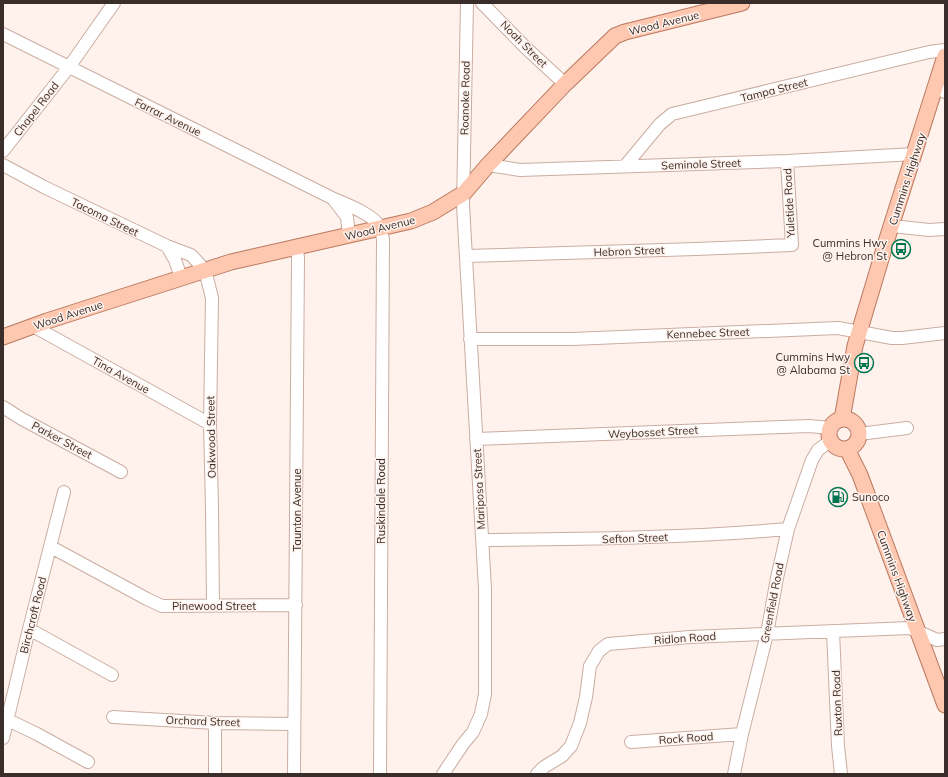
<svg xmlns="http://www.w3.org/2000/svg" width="948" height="777" font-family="Mulish,sans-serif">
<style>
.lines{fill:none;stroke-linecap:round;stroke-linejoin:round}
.minor-casing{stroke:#caada1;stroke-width:14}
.major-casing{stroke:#b9795f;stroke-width:17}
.minor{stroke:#fff;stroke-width:12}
.major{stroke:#fec7b0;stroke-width:15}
.labels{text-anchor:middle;stroke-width:3;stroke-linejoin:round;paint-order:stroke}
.street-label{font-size:11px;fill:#392e29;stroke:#fff2ed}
.poi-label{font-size:11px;fill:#392e29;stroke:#fff2ed;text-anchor:end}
</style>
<rect width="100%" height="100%" fill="#fff2ed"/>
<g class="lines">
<g class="minor-casing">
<path id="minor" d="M482,3L525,47L565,84
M3,34L334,199C346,204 377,216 381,229C382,232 382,236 383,239L380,774
M935,88L945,92
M3,151L69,67L114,3
M3,165L44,187L167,246L191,255L205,270L212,298L210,424L212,508L213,606
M488,165L520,170L787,161L915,154
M625,166L660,124L672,114L929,52L945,50
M334,200L347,217L349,236
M892,226L929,230L945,229
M167,246L175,260L181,277
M466,256L696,249L792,245L787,161
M33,326L210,424
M470,339H572L838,328L892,338H902L945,333
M3,407L22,419L121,472
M859,434L907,428
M476,439L809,426L830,428
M482,540C584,539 686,538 788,529
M51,547L147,599L162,606L296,605
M29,629L112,675
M833,631L838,746L841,774
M113,717L215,723L294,724
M8,720L37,734L88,762
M215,723V774
M3,738L29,629L64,492
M631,742L742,734
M294,774L298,257L296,247
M443,774L463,744L473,732L481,714L485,694V589L463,205L467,3
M537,774L544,767L562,756L571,746L580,723L586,697L590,666L599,651L608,644L690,637L910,628L937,640L945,639
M734,774L742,734L767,634L777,578L788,529L812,460L818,450L830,441"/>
</g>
<g class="major-casing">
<path id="major" d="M3,337L47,321L231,262L411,221L433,212L464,193L488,165L565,84L615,36L625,32L742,3
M829 434a15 15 0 1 1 30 0a15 15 0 1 1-30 0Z
M842,419L855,346L887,239L945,56
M847,449L860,475L945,705"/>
</g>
<use href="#minor" class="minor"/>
<use href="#major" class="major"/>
</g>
<defs>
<g id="bus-ring" transform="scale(1)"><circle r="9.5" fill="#fff2ed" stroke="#007550" stroke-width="1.5"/><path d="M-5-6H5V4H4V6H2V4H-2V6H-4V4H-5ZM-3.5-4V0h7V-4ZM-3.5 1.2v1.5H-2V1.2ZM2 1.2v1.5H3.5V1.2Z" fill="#007550"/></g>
<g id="fuel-ring" transform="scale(1)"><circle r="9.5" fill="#fff2ed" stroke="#007550" stroke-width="1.5"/><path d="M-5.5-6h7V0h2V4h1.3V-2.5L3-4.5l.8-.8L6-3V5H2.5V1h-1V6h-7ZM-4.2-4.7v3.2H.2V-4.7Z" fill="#007550"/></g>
</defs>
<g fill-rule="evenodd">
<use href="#bus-ring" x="901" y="249"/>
<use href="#bus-ring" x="864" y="363"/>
<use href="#fuel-ring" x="838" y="497"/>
</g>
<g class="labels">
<g class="street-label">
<text transform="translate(664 23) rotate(-14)" y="4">Wood Avenue</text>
<text transform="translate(524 44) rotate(45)" y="4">Noah Street</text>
<text transform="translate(774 90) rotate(-14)" y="4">Tampa Street</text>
<text transform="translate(465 98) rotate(-89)" y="4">Roanoke Road</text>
<text transform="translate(36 109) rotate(-52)" y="4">Chapel Road</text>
<text transform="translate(168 117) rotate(26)" y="4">Farrar Avenue</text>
<text transform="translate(701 164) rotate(-2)" y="4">Seminole Street</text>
<text transform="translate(907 179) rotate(-72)" y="4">Cummins Highway</text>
<text transform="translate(789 203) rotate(-93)" y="4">Yuletide Road</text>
<text transform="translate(105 217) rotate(26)" y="4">Tacoma Street</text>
<text transform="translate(380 228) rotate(-14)" y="4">Wood Avenue</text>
<text transform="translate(629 251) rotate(-2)" y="4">Hebron Street</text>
<text transform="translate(68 315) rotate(-18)" y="4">Wood Avenue</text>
<text transform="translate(708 333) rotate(-2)" y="4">Kennebec Street</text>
<text transform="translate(121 375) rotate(29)" y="4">Tina Avenue</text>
<text transform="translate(653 432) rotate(-3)" y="4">Weybosset Street</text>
<text transform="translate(211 437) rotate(-91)" y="4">Oakwood Street</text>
<text transform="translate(62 440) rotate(28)" y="4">Parker Street</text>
<text transform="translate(479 489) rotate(-93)" y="4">Mariposa Street</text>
<text transform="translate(381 501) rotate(-90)" y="4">Ruskindale Road</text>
<text transform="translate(297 510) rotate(-90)" y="4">Taunton Avenue</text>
<text transform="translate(635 538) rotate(-2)" y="4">Sefton Street</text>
<text transform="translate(897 576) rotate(70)" y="4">Cummins Highway</text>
<text transform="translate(772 603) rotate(-79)" y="4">Greenfield Road</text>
<text x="214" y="610">Pinewood Street</text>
<text transform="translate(33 615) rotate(-76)" y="4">Birchcroft Road</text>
<text transform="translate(685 638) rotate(-4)" y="4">Ridlon Road</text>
<text transform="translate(837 703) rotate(-92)" y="4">Ruxton Road</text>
<text transform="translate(203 721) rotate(2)" y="4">Orchard Street</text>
<text transform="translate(686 738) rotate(-4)" y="4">Rock Road</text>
</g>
<g class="poi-label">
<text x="887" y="247">Cummins Hwy<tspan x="887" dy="13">@ Hebron St</tspan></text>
<text x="850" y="361">Cummins Hwy<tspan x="850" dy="13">@ Alabama St</tspan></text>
<text x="852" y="501" text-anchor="start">Sunoco</text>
</g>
</g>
<rect width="948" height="777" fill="none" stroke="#392e29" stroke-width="8"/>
</svg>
